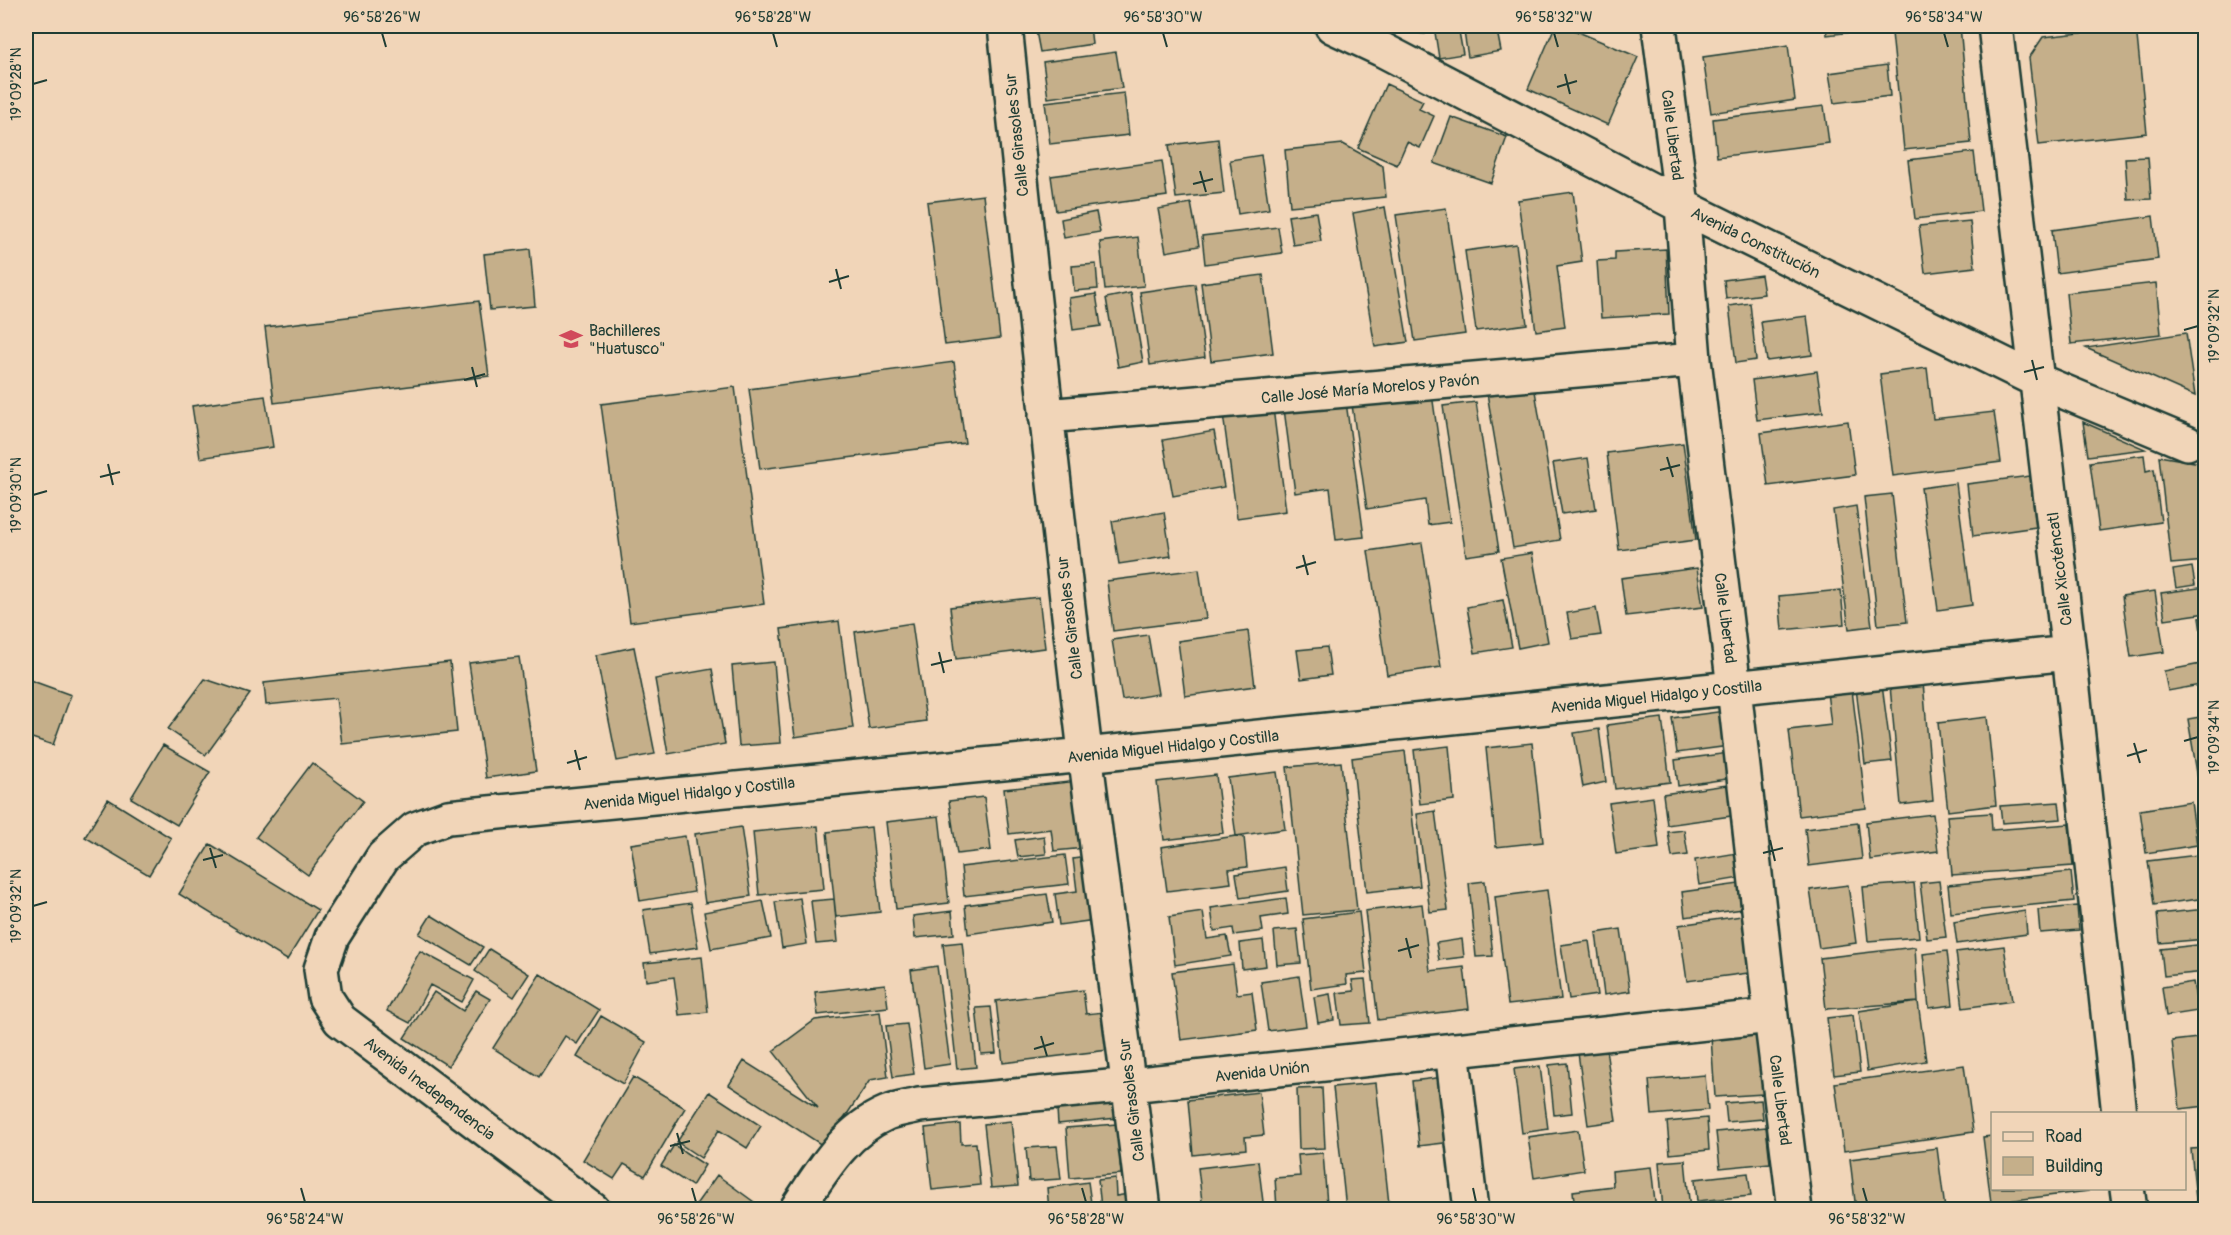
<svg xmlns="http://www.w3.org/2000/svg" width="2231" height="1235" font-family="Pangolin,sans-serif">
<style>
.building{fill:#c5af8a;stroke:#1f3d34;stroke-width:1.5}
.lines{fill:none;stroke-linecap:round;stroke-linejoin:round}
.minor-casing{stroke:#1f3d34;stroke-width:38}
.minor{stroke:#f1d5b8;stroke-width:33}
.ticks{fill:none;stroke:#1f3d34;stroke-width:2}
.labels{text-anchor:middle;stroke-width:4.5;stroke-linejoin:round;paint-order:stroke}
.street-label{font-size:16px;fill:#1f3d34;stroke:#f1d5b8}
.poi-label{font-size:16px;fill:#1f3d34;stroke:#f1d5b8;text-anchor:start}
.neatline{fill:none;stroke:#1f3d34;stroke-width:2}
.ticks-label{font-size:15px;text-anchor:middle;fill:#1f3d34}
</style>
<rect width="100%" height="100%" fill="#f1d5b8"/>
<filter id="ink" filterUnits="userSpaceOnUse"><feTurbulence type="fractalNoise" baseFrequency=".0167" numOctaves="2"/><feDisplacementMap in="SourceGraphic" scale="12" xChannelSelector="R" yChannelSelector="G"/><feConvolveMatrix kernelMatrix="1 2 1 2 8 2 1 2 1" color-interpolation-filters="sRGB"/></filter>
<g filter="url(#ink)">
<path class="building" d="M1035,26H1090L1092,44L1040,52Z
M1114,26H1147L1116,32Z
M1383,26H1426L1425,34L1382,29Z
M1434,26H1458L1463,54L1439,58Z
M1463,26H1496L1501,51L1468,57Z
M1555,26H1564L1638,57L1608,125L1528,89Z
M1826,26H1904L1827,35Z
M1960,26L1971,143L1904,150L1892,33Z
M2136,27L2147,133L2039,145L2029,58L2043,37Z
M1788,45L1795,100L1711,113L1703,57Z
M1116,52L1122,88L1048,98L1043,62Z
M1887,65L1890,96L1834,103L1829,73Z
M1386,84L1423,101L1419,109L1434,116L1420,148L1407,142L1397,165L1358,148Z
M1124,93L1129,135L1050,144L1045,102Z
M1824,106L1829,143L1717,157L1713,119Z
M1451,117L1507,137L1491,183L1434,163Z
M1218,139L1224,193L1176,198L1169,145Z
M1343,144L1383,166L1386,197L1290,206L1285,150Z
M1974,152L1981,211L1915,219L1908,160Z
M1261,155L1269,209L1238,214L1230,160Z
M2148,157L2151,199L2128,200L2125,158Z
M1162,161L1167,196L1056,211L1051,176Z
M1573,192L1582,262L1557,266L1565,327L1536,331L1518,200Z
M983,195L1000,338L945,345L927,202Z
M1191,203L1199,246L1166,252L1158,209Z
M1385,207L1408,342L1375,347L1353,213Z
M1446,208L1465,334L1415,341L1396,215Z
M1096,212L1100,232L1064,238L1061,219Z
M1316,212L1321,241L1293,245L1288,216Z
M2153,216L2158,259L2057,273L2052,230Z
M1970,221L1975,267L1925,273L1919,226Z
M1278,227L1282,253L1205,264L1202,236Z
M1138,237L1144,286L1105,290L1100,242Z
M1516,244L1527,324L1476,331L1465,251Z
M530,249L535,306L490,310L484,254Z
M1666,249L1669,314L1601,318L1597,261L1615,260V252Z
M1096,264L1098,289L1074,291L1072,266Z
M1263,275L1273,353L1211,361L1201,283Z
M1761,275L1764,294L1726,299L1724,280Z
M2156,283L2161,334L2071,344L2066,293Z
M1195,284L1205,357L1150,365L1140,292Z
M1131,293L1143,362L1118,367L1106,298Z
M1096,294L1101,326L1073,330L1069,298Z
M479,301L489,376L274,403L265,327Z
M1750,303L1756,360L1736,363L1729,306Z
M1807,316L1812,355L1767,361L1761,322Z
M2186,333L2195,396L2086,348Z
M954,362L965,443L760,469L749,389Z
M1927,368L1933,419L1994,412L2001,462L1893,476L1880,374Z
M1817,371L1823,412L1757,420L1752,380Z
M1534,385L1560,540L1513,548L1487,393Z
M735,387L764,604L630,622L601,404Z
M1432,394L1450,522L1428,525L1425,500L1367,509L1352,405Z
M265,396L273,447L200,458L192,406Z
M1346,402L1364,537L1336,540L1330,488L1295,493L1284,409Z
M1476,402L1499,551L1466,556L1443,406Z
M1273,408L1286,511L1237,518L1223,414Z
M1848,421L1855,475L1768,486L1761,433Z
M2083,422L2145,449L2088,456Z
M1214,431L1224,487L1173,496L1163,440Z
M1683,443L1696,540L1619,550L1607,453Z
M2144,455L2146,471L2154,469L2161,522L2099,531L2090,462Z
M2159,456L2206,464V561L2171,564Z
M1588,458L1596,509L1562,514L1553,463Z
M2030,476L2036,527L1973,536L1967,484Z
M1956,483L1972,605L1938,610L1921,488Z
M1892,494L1907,622L1878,625L1864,497Z
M1856,506L1872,626L1849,629L1833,510Z
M1164,512L1171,556L1119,564L1112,521Z
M1422,543L1441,667L1387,675L1368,551Z
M1532,553L1548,642L1518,648L1501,558Z
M2192,567L2195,585L2176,588L2173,570Z
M1697,568L1703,607L1626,616L1621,578Z
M1199,569L1206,619L1113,631L1107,581Z
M2206,587V613L2165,619L2161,593Z
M1841,590L1844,624L1782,630L1779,596Z
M2155,591L2164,652L2131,657L2122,596Z
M1039,597L1045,648L956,659L950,607Z
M1503,600L1512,647L1475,653L1467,607Z
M1596,608L1601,635L1572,639L1567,613Z
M2206,617V637L2202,638L2199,618Z
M839,621L853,728L795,737L781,629Z
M912,623L926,721L869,729L855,632Z
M1248,631L1255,686L1185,696L1178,641Z
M1148,635L1158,694L1122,700L1112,640Z
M634,647L655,754L617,761L596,655Z
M1327,647L1331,675L1301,679L1297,650Z
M519,657L536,771L486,778L469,663Z
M450,662L457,732L342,744L336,698L266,705L264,683Z
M774,662L781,743L739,746L732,666Z
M2206,663V684L2168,691L2164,671Z
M712,669L725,744L668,754L655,679Z
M27,679L71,695L53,745L26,736Z
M205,679L250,694L206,755L168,729Z
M1923,682L1933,801L1901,805L1890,686Z
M1882,685L1892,761L1865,764L1856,688Z
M1852,690L1866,808L1799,816L1789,730L1831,725L1827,692Z
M1725,711L1729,746L1677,753L1672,718Z
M2206,716V777L2198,779L2188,719Z
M1987,717L1996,805L1948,811L1938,723Z
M1662,718L1670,782L1615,789L1607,725Z
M1599,729L1606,782L1583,787L1574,733Z
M1532,743L1543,842L1496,847L1486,748Z
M163,745L210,772L177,825L131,798Z
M1449,746L1454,800L1420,804L1414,750Z
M1405,751L1420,886L1367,892L1352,758Z
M1729,753L1733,778L1678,786L1675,760Z
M1341,762L1357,910L1303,915L1287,767Z
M312,763L363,801L308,875L256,837Z
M1277,772L1285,829L1236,836L1228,778Z
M1216,775L1223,833L1164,840L1157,782Z
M1078,781L1085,848L1054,851L1051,829L1009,834L1004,789Z
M2201,781H2206V809Z
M1734,784L1738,815L1667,825L1663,794Z
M984,797L991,850L957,854L949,801Z
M1653,797L1659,848L1616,854L1609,803Z
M108,799L171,838L149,875L85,837Z
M2059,802L2061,819L2002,823L2000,806Z
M2191,802L2197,845L2146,853L2140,810Z
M1435,811L1448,910L1430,912L1417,814Z
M1991,813L1992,830L2069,824L2073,866L1952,875L1947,816Z
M1933,814L1938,851L1870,860L1866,822Z
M939,816L949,903L896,909L886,822Z
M1858,823L1862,859L1809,866L1805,829Z
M818,826L824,889L759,895L753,832Z
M741,827L751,896L705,903L695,834Z
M871,827L880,912L836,917L827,832Z
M1684,830L1688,855L1672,857L1668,832Z
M685,836L694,892L640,901L631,844Z
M1044,836L1046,854L1018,857L1015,840Z
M1236,836L1244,837L1247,867L1229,869L1231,883L1167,891L1161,847Z
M210,844L318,910L287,960L179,894Z
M1743,852L1746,877L1699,885L1695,860Z
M2206,854V898L2154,905L2148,861Z
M1065,855L1069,884L964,896L961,867Z
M1086,857L1095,920L1059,925L1055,894L1077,891L1073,859Z
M1285,867L1288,891L1240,898L1236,874Z
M2071,872L2074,901L1951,913L1948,885Z
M1485,881L1493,956L1476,957L1469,883Z
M1939,881L1946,937L1927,939L1920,883Z
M1746,883L1750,908L1685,917L1682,892Z
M1914,883L1919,937L1868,941L1863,887Z
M1848,885L1856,943L1819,948L1810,890Z
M1547,890L1561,999L1508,1005L1495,897Z
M1047,894L1052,922L968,934L965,905Z
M800,898L807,944L782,948L775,902Z
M1286,898L1288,914L1261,918L1263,931L1234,935L1233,928L1214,931L1211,908Z
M834,899L838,942L816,944L811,901Z
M763,901L771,938L711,949L704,912Z
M691,903L698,947L650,954L643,910Z
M1422,904L1430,971L1464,967L1469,1009L1378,1020L1365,911Z
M2077,906L2079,930L2040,933L2038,910Z
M2206,909V939L2160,943L2157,914Z
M952,911L954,934L915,938L913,916Z
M2025,911L2027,934L1957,944L1954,922Z
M1203,912L1207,939L1227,936L1231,956L1175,965L1169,917Z
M1359,912L1366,973L1346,975L1347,984L1311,989L1303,919Z
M431,915L483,947L471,965L419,934Z
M1748,915L1756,972L1687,981L1679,925Z
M1297,929L1301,963L1277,965L1274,931Z
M1621,929L1630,991L1604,995L1596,933Z
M1462,939L1464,957L1439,960L1436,943Z
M1263,940L1266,966L1242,969L1240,943Z
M1589,941L1597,995L1569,999L1561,945Z
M962,942L976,1067L957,1069L943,944Z
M2206,944V972L2164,976L2161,949Z
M2004,946L2012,1001L1963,1008L1956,952Z
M1915,947L1918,1002L1826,1009L1820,958Z
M489,949L529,974L514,997L475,971Z
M420,951L474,980L462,1002L430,985L410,1023L387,1011Z
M1947,951L1953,1005L1929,1008L1923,954Z
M702,957L708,1012L679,1015L674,977L646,981L644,963Z
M1233,964L1237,994L1252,992L1257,1030L1181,1040L1172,972Z
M937,966L950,1064L924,1068L911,970Z
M540,974L599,1010L577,1044L565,1036L539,1077L493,1048Z
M1299,976L1306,1026L1268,1031L1261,982Z
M1365,979L1370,1023L1341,1025L1337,993L1354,991L1352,980Z
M2193,982L2198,1011L2166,1016L2162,987Z
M885,984L888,1007L818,1015L815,992Z
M1083,990L1086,1014L1104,1012L1108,1050L1003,1063L996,1001Z
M476,991L490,999L448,1066L404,1038L434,992L463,1011Z
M1330,994L1334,1020L1318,1023L1314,997Z
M1918,1002L1926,1061L1867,1071L1859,1011Z
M991,1007L996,1053L981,1054L976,1008Z
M880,1012L888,1077L870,1080L825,1147L729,1085L744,1061L818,1108L773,1051L815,1020Z
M1853,1015L1860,1072L1834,1075L1827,1018Z
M601,1016L646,1042L623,1084L577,1057Z
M907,1024L914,1074L893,1077L886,1026Z
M1759,1034L1764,1094L1715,1097L1711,1037Z
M2206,1037V1106L2180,1109L2172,1041Z
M1606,1049L1616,1121L1588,1125L1578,1053Z
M1567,1063L1572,1113L1554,1115L1549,1065Z
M1964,1065L1973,1132L1844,1151L1835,1083Z
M1540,1066L1548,1129L1522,1133L1514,1069Z
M1705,1075L1708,1110L1652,1115L1649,1080Z
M633,1077L685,1108L645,1176L624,1164L614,1179L583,1160Z
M1444,1077L1452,1142L1419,1146L1412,1081Z
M1376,1083L1389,1204L1346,1209L1333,1087Z
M1322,1088L1325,1148L1299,1149L1297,1089Z
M709,1092L761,1126L747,1148L719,1130L701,1158L677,1142Z
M1259,1092L1264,1135L1245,1137L1246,1149L1193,1155L1188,1100Z
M1761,1100L1763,1119L1727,1122L1725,1103Z
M1116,1103L1117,1118L1058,1124L1057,1109Z
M1707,1118L1709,1150L1670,1154L1667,1122Z
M1011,1121L1018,1186L991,1188L984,1124Z
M960,1124L961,1144L976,1143L980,1185L932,1190L925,1128Z
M1117,1124L1121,1174L1070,1178L1066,1128Z
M1766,1127L1770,1163L1720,1168L1716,1132Z
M1578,1130L1584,1170L1534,1178L1528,1137Z
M1992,1136V1188H2087L2088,1191L1991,1203L1983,1137Z
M674,1145L705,1165L692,1186L661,1166Z
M1057,1146L1061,1179L1029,1181L1026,1148Z
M1937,1148L1945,1209L1856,1210L1850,1159Z
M2206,1148V1210H2197L2191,1149Z
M1323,1153L1327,1204L1277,1209L1275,1178L1300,1176L1298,1155Z
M1685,1160L1690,1210H1663L1659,1162Z
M1258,1161L1264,1210H1203L1198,1168Z
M1651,1167L1656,1210H1575L1573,1191L1613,1186L1612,1171Z
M1748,1173L1751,1196L1697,1201L1695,1179Z
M717,1175L765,1210H692Z
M1115,1178L1116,1196L1128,1194L1129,1204L1101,1207L1098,1180Z
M1088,1182L1092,1210H1049L1047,1188Z"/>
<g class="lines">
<g class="minor-casing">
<path id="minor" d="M1005,26C1030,268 1056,510 1085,752C1104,905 1126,1057 1144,1210
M1332,26L1381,49L1682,206L2036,380L2187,443
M1659,26L1682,206L1694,360L1734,688L1771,1016L1795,1210
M1995,26L2069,653L2119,1114
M1046,416L1694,360
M1452,1050L1471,1210
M2127,1188L2130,1210
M593,1210L340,1020L325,997L321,969L332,937L383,857L415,829L448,817L489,813L1085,755L2069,653
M796,1210C821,1173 844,1131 887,1113C897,1109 908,1108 919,1105L1130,1085L1771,1016"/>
</g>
<use href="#minor" class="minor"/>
</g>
</g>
<path class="ticks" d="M382,33L386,47M773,33L777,47M1163,33L1167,47M1554,33L1558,47M1944,33L1948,47M1565,74L1570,94M33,84L47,80M1557,87L1577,81M1200,171L1206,192M1193,184L1213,179M836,269L841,289M829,282L849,276M2184,330L2198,326M2032,360L2037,380M472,367L477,387M2024,372L2044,367M464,380L485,374M1667,457L1673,477M108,464L113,485M1660,470L1680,465M100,477L120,472M33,495L47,491M1303,555L1308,575M1296,568L1316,562M939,652L944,673M931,665L952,660M2184,741L2198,737M2134,743L2140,763M575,750L580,770M2127,756L2147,750M567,763L587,757M1770,840L1775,861M210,848L216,868M1763,853L1783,848M203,860L223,855M33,906L47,902M1406,938L1411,958M1398,951L1419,945M1041,1036L1047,1056M1034,1049L1054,1043M677,1133L683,1154M670,1146L690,1141M301,1188L305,1202M692,1188L696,1202M1082,1188L1086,1202M1473,1188L1476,1202M1863,1188L1867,1202"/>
<defs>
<g id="university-bare" transform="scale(1.8)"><path d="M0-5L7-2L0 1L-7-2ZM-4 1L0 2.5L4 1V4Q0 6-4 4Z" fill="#d1495b" stroke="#f1d5b8" stroke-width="2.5" paint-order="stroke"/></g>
</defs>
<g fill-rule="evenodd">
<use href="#university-bare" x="571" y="339"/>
</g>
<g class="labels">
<g class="street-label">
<text transform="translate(1016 135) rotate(-96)" y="6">Calle Girasoles Sur</text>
<text transform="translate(1673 135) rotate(83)" y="6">Calle Libertad</text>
<text transform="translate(1756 242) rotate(26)" y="6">Avenida Constitución</text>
<text transform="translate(1370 388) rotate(-5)" y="6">Calle José María Morelos y Pavón</text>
<text transform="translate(2059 569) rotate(-97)" y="6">Calle Xicoténcatl</text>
<text transform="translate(1069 618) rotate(-97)" y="6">Calle Girasoles Sur</text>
<text transform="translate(1726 618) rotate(83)" y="6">Calle Libertad</text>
<text transform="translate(1656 696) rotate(-6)" y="6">Avenida Miguel Hidalgo y Costilla</text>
<text transform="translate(1173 746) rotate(-6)" y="6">Avenida Miguel Hidalgo y Costilla</text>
<text transform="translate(689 793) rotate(-6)" y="6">Avenida Miguel Hidalgo y Costilla</text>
<text transform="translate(1262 1071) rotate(-6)" y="6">Avenida Unión</text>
<text transform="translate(430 1088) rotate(37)" y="6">Avenida Inedependencia</text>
<text transform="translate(1131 1100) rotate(-97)" y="6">Calle Girasoles Sur</text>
<text transform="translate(1781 1100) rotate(83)" y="6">Calle Libertad</text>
</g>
<g class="poi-label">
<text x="589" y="336">Bachilleres<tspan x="589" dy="18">"Huatusco"</tspan></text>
</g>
</g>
<rect width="2231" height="1235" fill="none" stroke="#f1d5b8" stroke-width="66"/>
<rect x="1991" y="1112" width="195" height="78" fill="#f1d5b8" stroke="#9d9883" stroke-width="1.5"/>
<rect x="2003" y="1132" width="30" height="9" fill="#f1d5b8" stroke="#9d9883" stroke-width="1.5"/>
<text x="2045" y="1142" font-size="18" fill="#1f3d34">Road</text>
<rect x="2003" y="1157" width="30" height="18" fill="#c5af8a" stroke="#9d9883" stroke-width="1.5"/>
<text x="2045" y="1172" font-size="18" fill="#1f3d34">Building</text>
<rect x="33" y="33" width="2165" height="1169" class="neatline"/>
<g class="ticks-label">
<text x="382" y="22">96°58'26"W</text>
<text x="773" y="22">96°58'28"W</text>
<text x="1163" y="22">96°58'30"W</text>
<text x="1554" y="22">96°58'32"W</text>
<text x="1944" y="22">96°58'34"W</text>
<text transform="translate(16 84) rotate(-90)" y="5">19°09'28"N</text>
<text transform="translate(2214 326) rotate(-90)" y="5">19°09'32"N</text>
<text transform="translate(16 495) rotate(-90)" y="5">19°09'30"N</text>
<text transform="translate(2214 737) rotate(-90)" y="5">19°09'34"N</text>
<text transform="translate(16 906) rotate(-90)" y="5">19°09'32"N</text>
<text x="305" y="1224">96°58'24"W</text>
<text x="696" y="1224">96°58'26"W</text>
<text x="1086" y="1224">96°58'28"W</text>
<text x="1476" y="1224">96°58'30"W</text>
<text x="1867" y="1224">96°58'32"W</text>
</g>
</svg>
